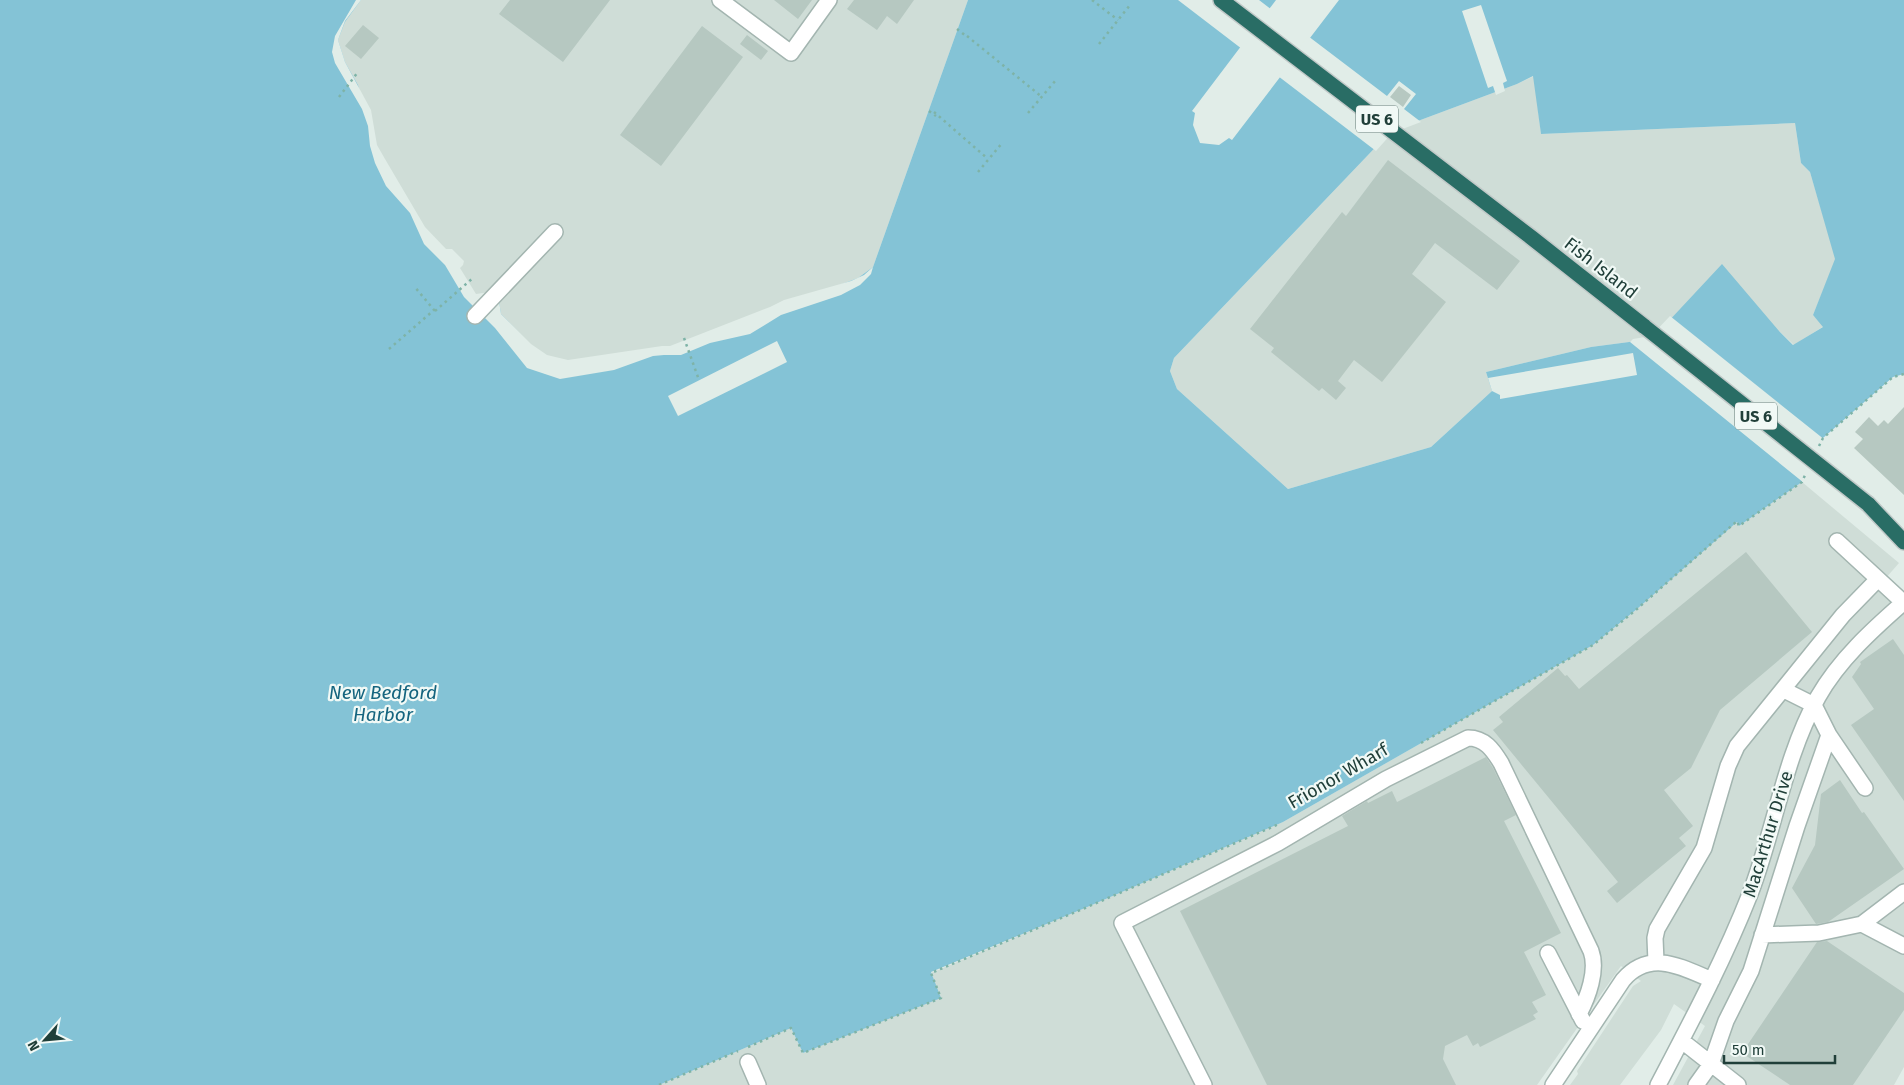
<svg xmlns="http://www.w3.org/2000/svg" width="1904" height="1085" font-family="'Fira Sans',sans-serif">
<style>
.built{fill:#cfddd7}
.water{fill:#84c3d6;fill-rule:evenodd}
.pier{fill:#e1ede8}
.building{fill:#b6c8c1}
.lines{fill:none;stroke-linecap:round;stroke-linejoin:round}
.minor-casing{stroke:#a3b5b0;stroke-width:18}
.highway-casing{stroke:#c1c9c8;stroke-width:18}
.path{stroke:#7eb3a7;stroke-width:2.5;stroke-dasharray:2.5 4;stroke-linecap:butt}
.minor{stroke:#fff;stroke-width:15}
.highway{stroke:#296d65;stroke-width:15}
.highway-bridge-casing{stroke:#c1c9c8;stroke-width:18;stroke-linecap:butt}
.highway-bridge{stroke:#296d65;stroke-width:15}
.labels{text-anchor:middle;stroke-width:4.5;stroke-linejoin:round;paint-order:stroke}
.shield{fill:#f1f9f6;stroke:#5f7772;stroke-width:1}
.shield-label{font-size:16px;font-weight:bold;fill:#203f39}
.street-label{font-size:18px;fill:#203f39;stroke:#f1f9f6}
.water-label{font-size:19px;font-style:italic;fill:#15657f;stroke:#f1f9f6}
</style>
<rect width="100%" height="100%" fill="#e1ede8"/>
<path class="built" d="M361,0H968L873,267L858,278L670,349L568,363L550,359L531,345L475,297L423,229L375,146L358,85L345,62L338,40L345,22Z
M1534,76L1541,134L1795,123L1801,163L1810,172L1836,259L1813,315L1824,326L1794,345L1779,331L1652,339L1591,347L1486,372L1492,391L1431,447L1288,489L1177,389L1170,371L1174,358L1391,131L1517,84Z
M1802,482L1899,563L1885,579L1904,600V1067L1894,1085H1673L1705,1026L1674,1004L1661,1030L1620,1085H1570L1578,1074L1577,1071L1633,986L1641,981L1621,966L1537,1085H659L791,1028L803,1053L940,998L931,973L1085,908L1283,822L1593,645L1637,609L1737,521L1739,526Z"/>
<path class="water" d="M0,0H361L345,22L338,40L345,62L358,85L375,146L423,229L457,267L475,296L499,301L501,314L531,345L550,359L568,363L670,349L858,278L873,267L968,0H1276L1192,111L1195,113L1193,125L1200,143L1219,145L1229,138L1232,140L1339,0H1904V374L1893,377L1823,438L1802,482L1739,526L1737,522L1637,609L1593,645L1283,822L1085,908L931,972L941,998L803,1053L791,1028L659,1085H0ZM1533,76L1541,134L1795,123L1801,163L1810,172L1835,259L1813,315L1823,327L1793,345L1779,331L1722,264L1652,339L1591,347L1486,372L1492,391L1431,447L1288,489L1177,389L1170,371L1174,358L1391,131L1517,84Z"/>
<path class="pier" d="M356,0H361L345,21L338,40L345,62L371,110L377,145L385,159L425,227L446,249H452L464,261L463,265L460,268L476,294L490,292L499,301L501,314L531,344L547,355L568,360L662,346H670L770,307L784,300L851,281L864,275L873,267L871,274L860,285L841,295L781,315L750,334L710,343L681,355H664L653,356L614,370L560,379L527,368L495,328L464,297L445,265L424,244L410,213L386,186L375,163L370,146L368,126L362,109L335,63L332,52L335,36Z
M1178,0H1259L1272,10L1242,49Z
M1481,5L1507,81L1503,83L1505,91L1496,95L1493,86L1488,88L1462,11Z
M1308,36L1387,96L1399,81L1416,94L1404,109L1421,122L1392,133L1376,151L1278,76Z
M1670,316L1825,440L1804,483L1630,342L1633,339L1651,336Z
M777,341L787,362L678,416L668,396Z
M1633,353L1637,375L1500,399V395L1492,391L1488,378Z"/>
<path class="building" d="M510,0H610L563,62L499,14Z
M774,0H812L798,19Z
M854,0H914L897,24L887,16L877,30L847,9Z
M363,25L379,38L361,59L345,46Z
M702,26L743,57L661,166L620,135Z
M747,35L768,51L761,60L740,44Z
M1399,86L1411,95L1403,107L1390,97Z
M1388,160L1520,261L1497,290L1435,243L1412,274L1446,302L1382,382L1354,360L1338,381L1346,388L1336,400L1322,388L1319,391L1271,352L1274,348L1250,329L1342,212L1346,216Z
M1904,407V495L1854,448L1863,439L1855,432L1869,417L1878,426L1884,420L1888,424Z
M1746,552L1812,632L1720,710L1691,768L1664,790L1693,826L1679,838L1686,846L1617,903L1607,891L1618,882L1493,730L1503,722L1499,717L1558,668L1565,676L1567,675L1579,689Z
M1893,639L1904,655V801L1851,725L1874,709L1852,677L1861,664L1860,662Z
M1486,757L1493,768L1516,815L1504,821L1561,933L1524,952L1546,995L1532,1002L1538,1012L1533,1015L1536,1019L1480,1047L1478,1043L1473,1046L1467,1035L1445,1046L1443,1059L1456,1085H1267L1180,911L1348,826L1342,816L1367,801L1368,803L1392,791L1397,802Z
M1840,780L1862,813L1864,812L1904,869L1828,922L1816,924L1792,888L1815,845L1821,794Z
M1827,941L1904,993V1010L1853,1085H1790L1742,1053L1817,942Z"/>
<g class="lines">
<g class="minor-casing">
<path id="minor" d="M720,0L791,53L829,0
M475,316L555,232
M1837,541L1903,602
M1829,735L1865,788
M1862,924L1904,946
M1762,935L1819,933L1862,924L1904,892
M1548,953L1583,1021
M1656,962L1655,938L1657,929L1704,848L1728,766L1737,746L1843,615L1878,579
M1682,1041L1738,1085
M748,1062L758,1085
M1204,1085L1122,923L1278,843L1386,779L1468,738C1485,738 1493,750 1501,763L1591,951C1598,970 1588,997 1579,1014
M1553,1085L1623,980C1650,949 1681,967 1712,980
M1658,1085C1691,1022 1724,960 1750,894C1775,829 1784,758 1818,697C1839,660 1872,630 1904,602
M1696,1085L1711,1064L1726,1021L1751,971L1797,826L1829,735L1814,705L1784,690"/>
</g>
<g class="highway-casing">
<path id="highway" d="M1221,0L1532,238L1645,327
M1868,504L1904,542"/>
</g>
<path class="path" d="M1092,0L1118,20
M957,29L966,36
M967,36L1042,97
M1099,44L1130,5
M339,97L358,72
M929,111L936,116
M934,112L988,159
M1028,113L1056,80
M978,172L1003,142
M435,311L473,278
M684,338L699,380
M389,349L434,310L414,286
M1819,446L1823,438L1893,377L1904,374
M1421,743L1593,645L1637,609L1737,521L1739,526L1802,482L1806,473
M748,1047L791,1028L803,1053L941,998L931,973L1085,908L1279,824
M659,1085L738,1051"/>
<use href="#minor" class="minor"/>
<use href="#highway" class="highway"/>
<g class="highway-bridge-casing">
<path id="highway-bridge" d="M1645,327L1868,504"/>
</g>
<use href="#highway-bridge" class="highway-bridge"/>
</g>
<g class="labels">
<g class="shield">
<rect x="1356" y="105.5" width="42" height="27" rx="4"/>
<rect x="1735" y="402.5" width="42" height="27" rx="4"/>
</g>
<g class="shield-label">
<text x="1377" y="125">US 6</text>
<text x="1756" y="422">US 6</text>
</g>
<g class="street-label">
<text transform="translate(1601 268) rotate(38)" y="6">Fish Island</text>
<text transform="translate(1338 776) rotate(-30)" y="6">Frionor Wharf</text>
<text transform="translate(1768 834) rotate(-73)" y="6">MacArthur Drive</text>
</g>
<g class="water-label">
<text x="383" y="699">New Bedford<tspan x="383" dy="22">Harbor</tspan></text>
</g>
</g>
<g transform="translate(45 1040) rotate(243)" stroke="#f1f9f6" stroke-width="4" paint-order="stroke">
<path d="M0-4L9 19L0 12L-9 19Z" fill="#203f39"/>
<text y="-8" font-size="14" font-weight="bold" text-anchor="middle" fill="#203f39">N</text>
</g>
<path d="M1724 1055v8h111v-8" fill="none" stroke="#203f39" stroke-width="2.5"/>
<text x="1732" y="1055" font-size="15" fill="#203f39" stroke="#f1f9f6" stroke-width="4" paint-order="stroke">50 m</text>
</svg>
